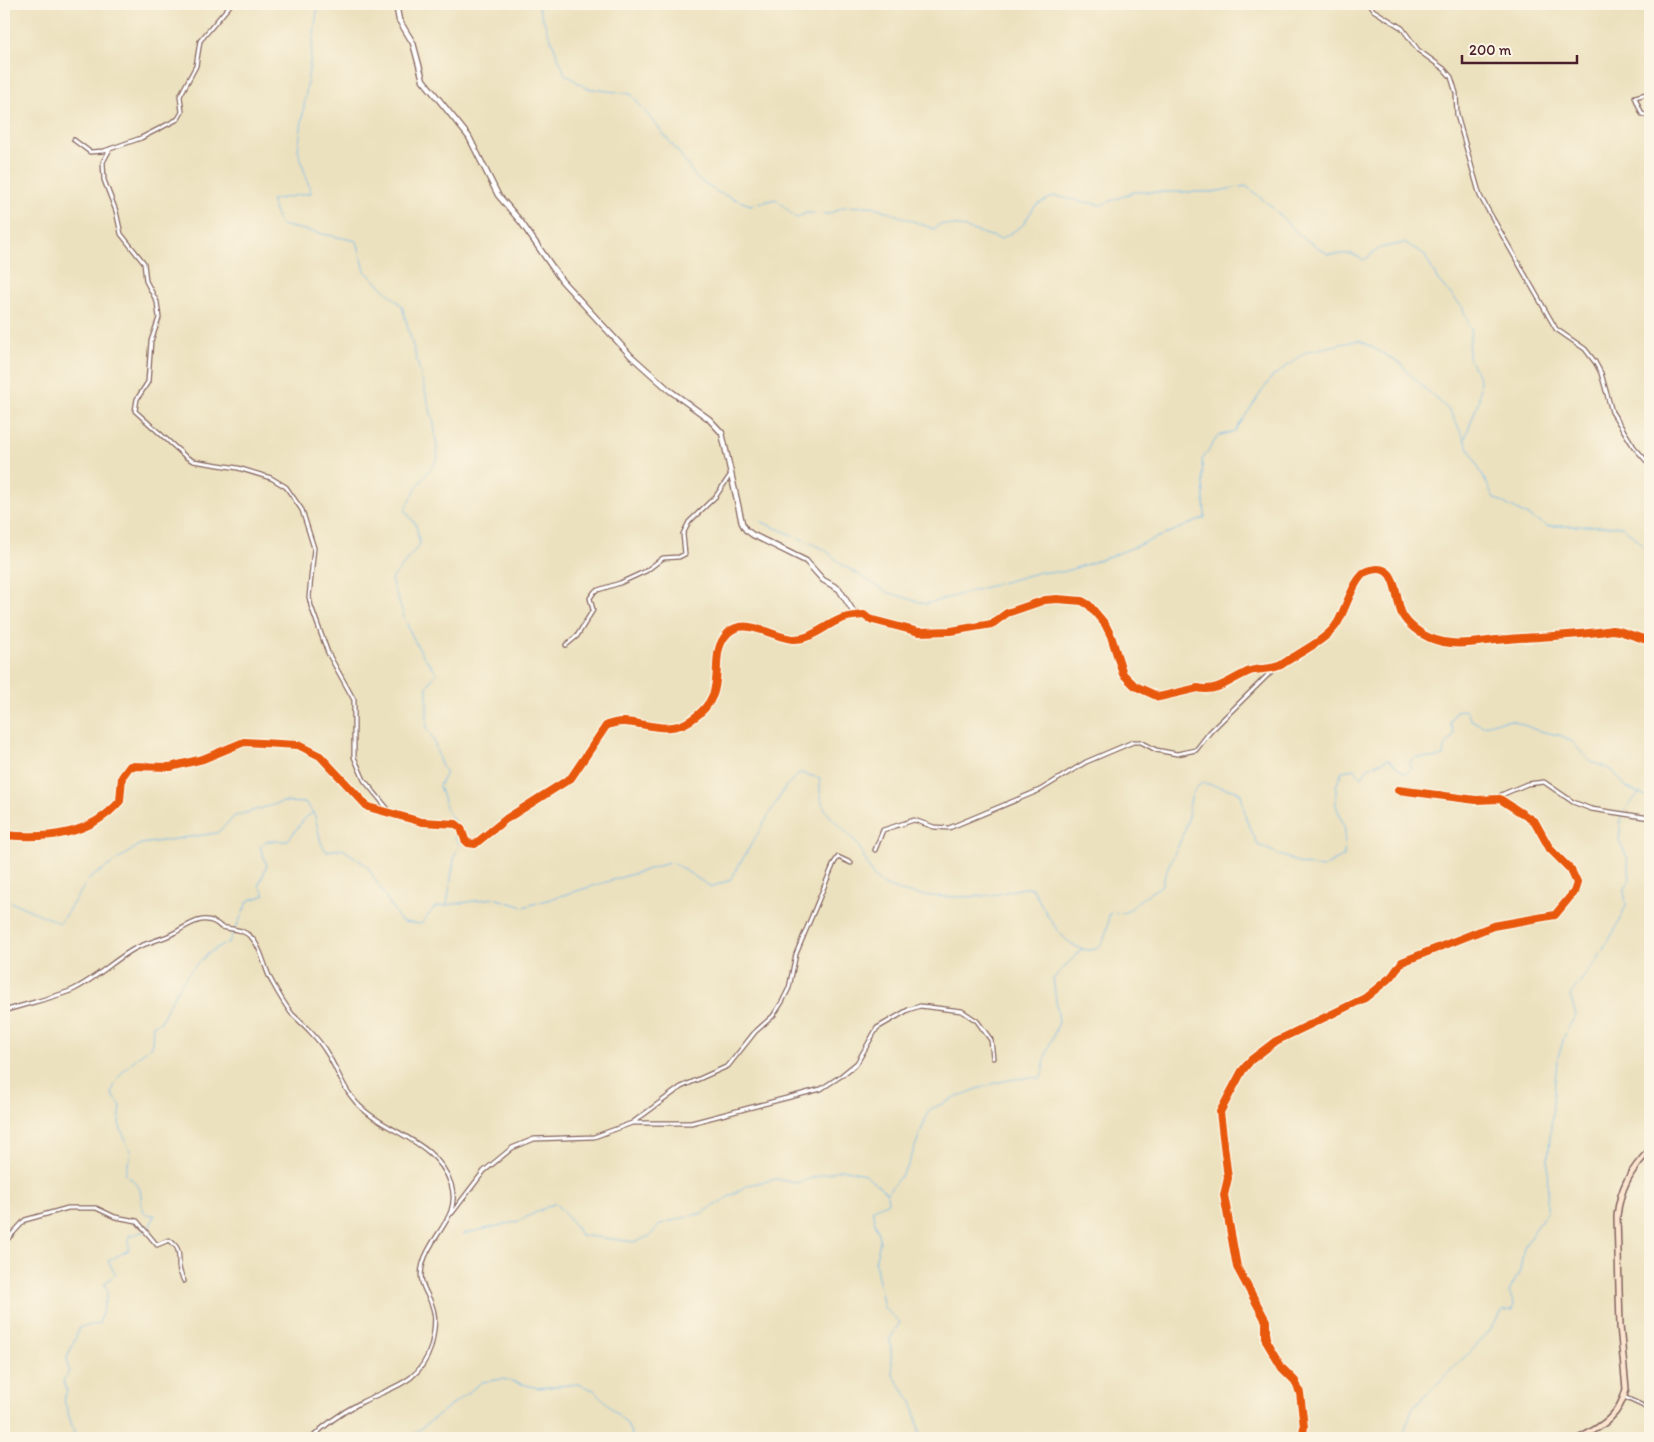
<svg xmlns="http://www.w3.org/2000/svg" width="1654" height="1442" font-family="Itim,sans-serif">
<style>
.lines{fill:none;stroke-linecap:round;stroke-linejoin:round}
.stream{stroke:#75bbec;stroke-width:1}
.minor-casing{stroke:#83635e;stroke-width:5.5}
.tertiary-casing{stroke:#83635e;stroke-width:7}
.secondary-casing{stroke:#83635e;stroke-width:8}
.minor{stroke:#fff;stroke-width:3}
.tertiary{stroke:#fff;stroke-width:4.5}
.secondary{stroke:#fbe5cf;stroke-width:5}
.cycleway-casing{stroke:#fcf5e5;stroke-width:11}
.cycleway{stroke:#e8590c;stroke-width:8}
</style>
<rect width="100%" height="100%" fill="#fcf5e5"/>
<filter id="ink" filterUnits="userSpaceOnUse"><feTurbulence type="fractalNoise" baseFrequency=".02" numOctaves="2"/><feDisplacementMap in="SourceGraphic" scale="10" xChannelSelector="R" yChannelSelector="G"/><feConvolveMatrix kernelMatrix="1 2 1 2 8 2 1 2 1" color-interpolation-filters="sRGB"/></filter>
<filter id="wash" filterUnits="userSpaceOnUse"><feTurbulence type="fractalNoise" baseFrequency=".0096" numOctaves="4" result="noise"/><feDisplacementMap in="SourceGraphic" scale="20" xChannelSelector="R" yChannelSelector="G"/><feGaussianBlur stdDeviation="1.12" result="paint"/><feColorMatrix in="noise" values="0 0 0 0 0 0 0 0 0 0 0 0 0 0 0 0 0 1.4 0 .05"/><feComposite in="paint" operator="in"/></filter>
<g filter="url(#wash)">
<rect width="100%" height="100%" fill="#ece1be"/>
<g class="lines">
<path class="stream" d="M318,4L298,150L311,193L271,200L280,225L357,241L365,271L402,306L434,424L438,458L417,487L405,510L416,525L420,544L391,580C403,612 412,648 437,672L427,686V730C439,743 434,756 446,773L439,786L447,810L455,823
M537,4L565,74L586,88L631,94L682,157L696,178L717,192L750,205L776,199L796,218L806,213L829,214L843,207L872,206L934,229L940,224L959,226L1001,239L1022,226L1035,206L1054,196L1101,205L1134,192H1212L1246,186L1272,207L1299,235L1328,254H1352L1364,260L1380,248L1405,243L1424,254L1438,280L1462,307L1471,329L1468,357L1480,379L1479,400L1464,441
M762,522L824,549L841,564L887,592L926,604L1040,572H1063L1112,556L1205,518L1202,460L1218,436L1235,431L1271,378L1306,352L1359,340L1402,364L1408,373L1450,411L1494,498L1547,526H1622L1650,552
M4,899L60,923L89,879L141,844L217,833L235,816L283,802L306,803L315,816L321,843L326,851L343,849L367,866L399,919L403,922L421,924L435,907L494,898L524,907L672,862L711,887L730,880L786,786L800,773L820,778C818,819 836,816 857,844C866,856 868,875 881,883C906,899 968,899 998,894C1009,892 1020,887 1032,888C1044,908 1061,948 1088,950C1106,951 1107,928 1109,914L1112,912C1127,918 1134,904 1145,896C1151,892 1156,890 1162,885C1167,863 1182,844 1187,822C1190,809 1188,790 1203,783L1237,791L1241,794L1246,819L1258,845L1301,864L1322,868L1344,856L1345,829L1336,805V786L1342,771L1354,769L1362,777L1368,768L1388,759L1405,774L1410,770V761L1415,757L1434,758L1443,756L1444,748L1454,735L1450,723L1456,711L1466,710L1471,720L1483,726L1495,722L1512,720L1536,730L1562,736L1573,742L1585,757L1592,762L1612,770L1627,788L1650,798
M447,904L455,854L460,845L455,838L456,826
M236,928L248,901L265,895L259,885L267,865L260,847L266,841H287L306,817L313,813
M887,1193L888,1202L872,1210L880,1242L875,1262L884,1308L900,1322L890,1339L893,1375L913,1404L921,1438
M463,1234L519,1221L555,1203L573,1223L580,1235L635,1242L650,1236L660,1224L702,1213L748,1185L776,1179L796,1183L842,1169L865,1174L887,1193L907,1168L929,1110C964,1094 1002,1075 1041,1078L1047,1051L1059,1022L1053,979L1082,949
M76,1438L64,1400L67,1390L63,1381L69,1372L67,1358L80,1327L99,1324L108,1291L104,1283L116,1275L108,1261L129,1250V1236L148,1230L155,1215L145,1214C136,1194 149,1191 125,1174L131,1153L119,1124L121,1106L112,1094C115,1074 136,1058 152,1046L153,1025L161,1022C174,990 196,955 229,942L234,931
M408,1438L482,1382L503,1379L538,1388L578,1384L594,1390L627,1424L633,1438
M1402,1438L1413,1407L1479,1343L1503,1311L1513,1310L1514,1304L1509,1292L1520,1271L1524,1247L1547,1211L1548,1159L1557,1060L1567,1029L1576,1015L1570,995L1597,960L1616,928L1626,905L1624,891L1630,879L1627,857L1619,841L1621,820L1626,808L1640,792"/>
</g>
</g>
<g filter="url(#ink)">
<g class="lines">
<g class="minor-casing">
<path id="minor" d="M1368,4L1373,10L1402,28L1418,50L1444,69L1451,77L1456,93L1457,115L1480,196L1556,329L1585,349L1595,362L1601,373L1612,412L1634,447L1650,465
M1650,93L1635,97L1642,114L1650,117
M74,140L90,152L104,151L141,138L178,119L182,112L180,96L196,66L200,41L231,4
M110,149L103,162L104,180L116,211L121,234L144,263L146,281L157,302L159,318L151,341L148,382L137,399L135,411L186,457L193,461L238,468L271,478L286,487L302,510L314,548L309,597L311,606L328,653L354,700V757L364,780L387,808V812
M566,645L577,636L593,610L590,598L595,591L620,583L646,571L663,558L679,557L685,554L683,534L689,522L716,496L731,474
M1500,799L1501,795L1527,784L1544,782L1573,802L1591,809L1650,818
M4,835C46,839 90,836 120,801L122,777L130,766L170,767L203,759L244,742L298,745L320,756L368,807L422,822L456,824L461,828L465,840L468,843L475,844L506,819L571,778L606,726C631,712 662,741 692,720C734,690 702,652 733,629L753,628L782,638L803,639L829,624L856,616
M875,850L883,830L914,820L934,827L949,828L1040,790L1086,762L1133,742H1141L1156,750L1177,754L1196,750L1210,732L1275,668
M4,1011C26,1004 49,999 70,991C92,982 114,960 134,949C146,943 159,940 170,935C187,927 204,910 221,927C234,930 242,928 252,938C263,950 264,969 272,982C278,993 285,1005 292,1014C305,1026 318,1038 327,1053C336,1067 341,1083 351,1096C377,1133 435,1136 451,1184C462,1217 430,1235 423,1263C416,1287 431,1293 434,1313C436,1321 433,1339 431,1347C419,1385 390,1387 360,1403C341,1413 326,1423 312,1438
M633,1123H691L821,1089L841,1076L857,1063L877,1028L908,1010L920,1006L962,1011L977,1021L991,1040L993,1058
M452,1213L484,1171L512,1148L534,1139L594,1137L632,1123L681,1087L728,1066L755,1032L773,1016L782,1002L789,988L796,954L834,863L838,857L851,863
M4,1243L25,1220L68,1208H96L115,1217L137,1221L157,1245L169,1240C180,1247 179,1254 179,1265C179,1270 182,1277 184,1281
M1624,1397L1650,1409
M1302,1438L1304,1427L1300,1393L1295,1381L1282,1368L1266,1341V1321L1237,1267L1224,1195L1228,1178L1220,1112L1242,1071L1251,1060L1276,1041L1365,998L1392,976L1402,962L1493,926L1555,915L1574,892L1577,883L1571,870L1550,849L1535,822L1500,799L1476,800L1398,790"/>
</g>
<g class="tertiary-casing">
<path id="tertiary" d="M396,4L399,20L413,43L423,80L469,137L498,195L521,222L562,281L631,356L669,390L709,419L722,433L742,523L746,530L753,535L806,561L823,580L839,589L856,616L864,615L869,619L919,632L951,631L992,624L1007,613L1045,600L1057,599L1082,601L1089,605L1105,624L1111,636L1123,674L1135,686L1159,697L1198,688C1218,693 1232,678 1250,671C1260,668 1271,670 1281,665C1298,653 1328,640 1338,622C1345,610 1355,575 1368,571C1399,560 1394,598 1402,614C1407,624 1420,634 1430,638C1456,649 1483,640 1509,639C1544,636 1577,636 1612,630L1619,631L1650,641"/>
</g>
<g class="secondary-casing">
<path id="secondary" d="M1580,1438C1603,1426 1620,1415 1626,1389L1620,1326L1617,1216C1620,1189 1630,1170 1650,1150"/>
</g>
<use href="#minor" class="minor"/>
<use href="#tertiary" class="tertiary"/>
<use href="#secondary" class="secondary"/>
<g class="cycleway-casing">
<path id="cycleway" d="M4,835C46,839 90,836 120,801L122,777L130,766L170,767L203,759L244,742L298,745L320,756L368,807L422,822L456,824L461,828L465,840L468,843L475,844L506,819L571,778L606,726C631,712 661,740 691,720C734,692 704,657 728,633C745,616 774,638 793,639C811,640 825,625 841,619C848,616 856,616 864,615L869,619L919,632L951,631L992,624L1007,613L1045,600L1057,599L1082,601L1089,605L1105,624L1111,636L1123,674L1135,686L1159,697L1198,688C1218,693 1232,678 1250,671C1260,668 1271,670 1281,665C1298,653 1328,640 1338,622C1345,610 1355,575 1368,571C1399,560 1394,598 1402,614C1407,624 1420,634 1430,638C1456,649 1483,640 1509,639C1544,636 1577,636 1612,630L1619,631L1650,641
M1302,1438L1304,1427L1300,1393L1295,1381L1282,1368L1266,1341V1321L1237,1267L1224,1195L1228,1178L1220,1112L1242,1071L1251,1060L1276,1041L1365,998L1392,976L1402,962L1493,926L1555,915L1574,892L1577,883L1571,870L1550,849L1535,822L1500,799L1476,800L1398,790"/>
</g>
<use href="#cycleway" class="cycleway"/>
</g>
</g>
<rect width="1654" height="1442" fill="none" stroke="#fcf5e5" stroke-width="20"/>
<path d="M1462 55v8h115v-8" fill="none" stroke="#4a1f2b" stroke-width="2.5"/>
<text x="1469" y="55" font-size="15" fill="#4a1f2b" stroke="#fcf5e5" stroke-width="4" paint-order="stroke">200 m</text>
</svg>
